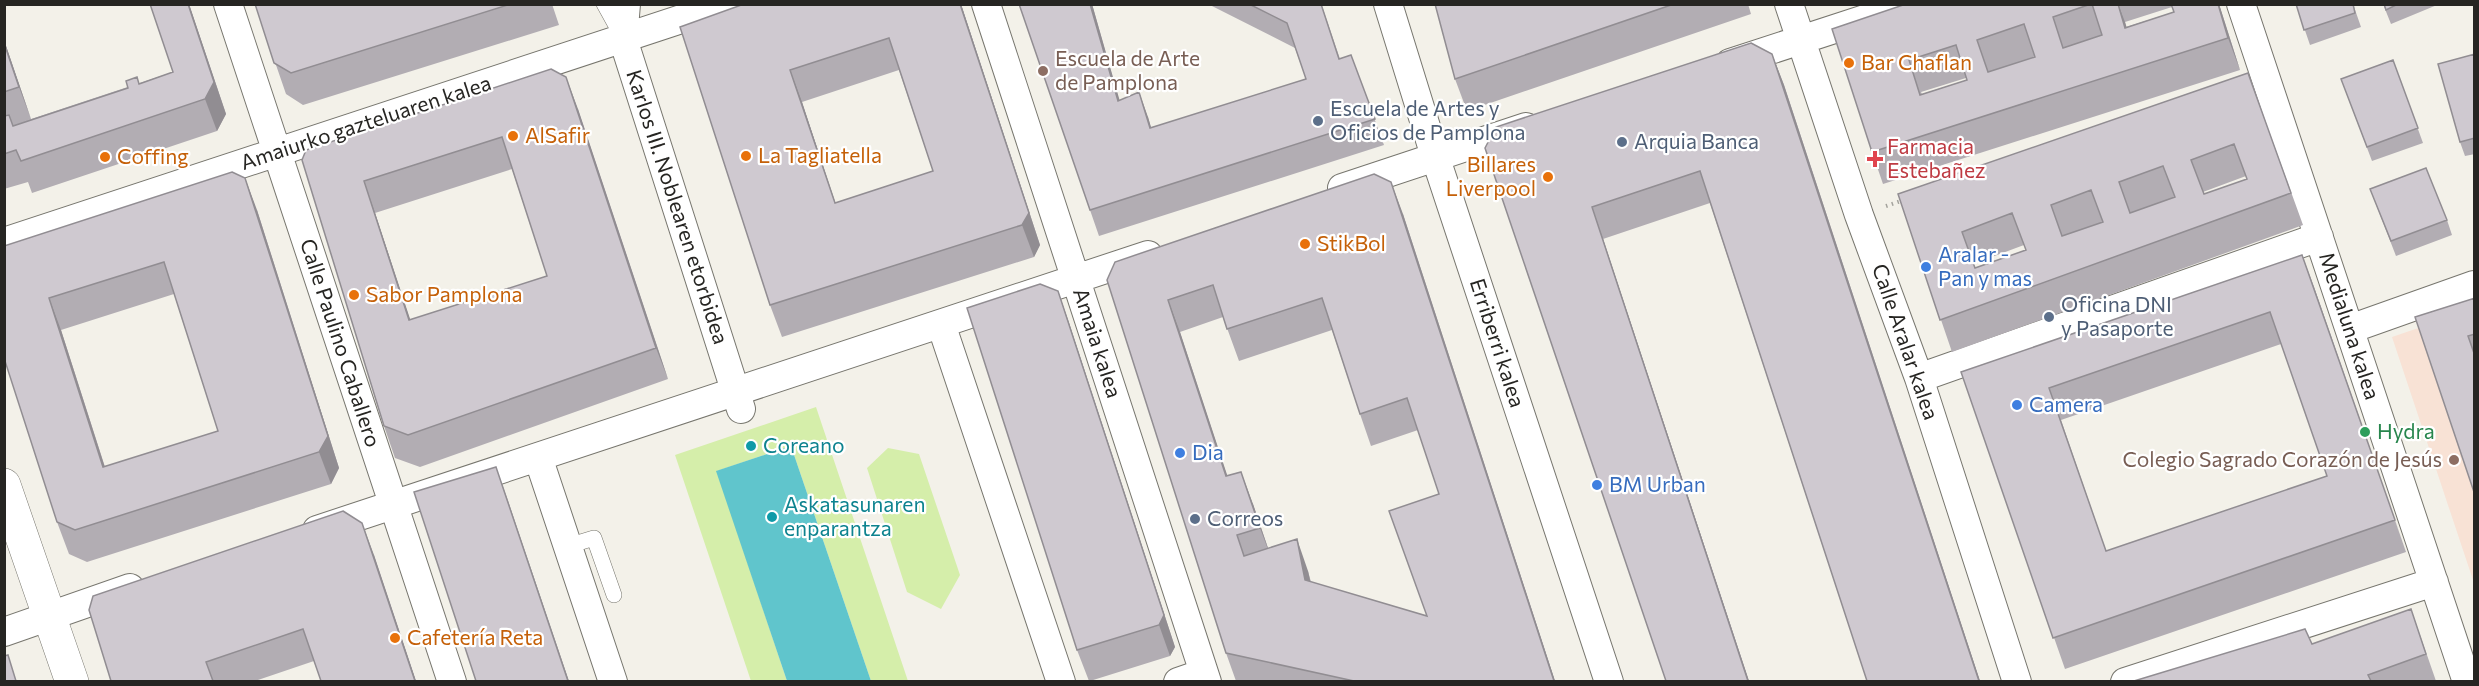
<svg xmlns="http://www.w3.org/2000/svg" width="2479" height="686" font-family="Commissioner,sans-serif">
<style>
.education{fill:#f8e2d5}
.green{fill:#d5eeaa}
.water{fill:#60c5cc}
.lines{fill:none;stroke-linecap:round;stroke-linejoin:round}
.lane-casing{stroke:#77766e;stroke-width:16}
.street-casing{stroke:#77766e;stroke-width:30}
.secondary-casing{stroke:#77766e;stroke-width:34}
.path{stroke:#a4a39d;stroke-width:4;stroke-dasharray:1.5 4.5;stroke-linecap:butt}
.lane{stroke:#fff;stroke-width:15}
.street{stroke:#fff;stroke-width:28}
.secondary{stroke:#fff;stroke-width:33}
.wall{fill:#b2adb3;fill-rule:evenodd}
.shaded-wall{fill:#918d92}
.building{fill:#cfc9d0;stroke:#918d92;stroke-width:1.5;fill-rule:evenodd}
.food-dot{fill:#e8710a;stroke:#fff;stroke-width:2}
.education-dot{fill:#8d6e63;stroke:#fff;stroke-width:2}
.service-dot{fill:#5c6f8a;stroke:#fff;stroke-width:2}
.health-dot{fill:#e0444e;stroke:#fff;stroke-width:2}
.shop-dot{fill:#3f7fe0;stroke:#fff;stroke-width:2}
.leisure-dot{fill:#2e9e5b;stroke:#fff;stroke-width:2}
.culture-dot{fill:#0f9aa8;stroke:#fff;stroke-width:2}
.labels{text-anchor:middle;stroke-width:4.5;stroke-linejoin:round;paint-order:stroke}
.education-label{font-size:21px;fill:#785e54;stroke:#fff;text-anchor:start}
.food-label{font-size:21px;fill:#c56008;stroke:#fff;text-anchor:start}
.service-label{font-size:21px;fill:#4e5e75;stroke:#fff;text-anchor:start}
.street-label{font-size:21px;fill:#262522;stroke:#fff}
.health-label{font-size:21px;fill:#be3a42;stroke:#fff;text-anchor:start}
.shop-label{font-size:21px;fill:#366cbe;stroke:#fff;text-anchor:start}
.leisure-label{font-size:21px;fill:#27864d;stroke:#fff;text-anchor:start}
.culture-label{font-size:21px;fill:#0d838f;stroke:#fff;text-anchor:start}
</style>
<rect width="100%" height="100%" fill="#f3f1e9"/>
<path class="education" d="M2474,309V583L2392,337Z"/>
<path class="green" d="M816,407L908,681H871L791,446L717,471L787,681H751L675,455Z
M888,448L919,454L960,575L941,609L907,592L867,468Z"/>
<path class="water" d="M791,446L871,681H787L716,471Z"/>
<g class="lines">
<g class="lane-casing">
<path id="lane" d="M604,4L620,33
M568,546L594,538L614,595"/>
</g>
<g class="street-casing">
<path id="street" d="M228,4L452,682
M626,4L623,39L741,409
M986,4L1207,682
M1388,4L1435,156L1609,682
M1789,4L1859,215L1919,378L2017,682
M2241,4L2467,682
M1730,63L1911,4
M1342,188L1526,127
M4,242L727,4
M941,324L1061,682
M2350,329L2474,285
M1919,378L2319,237
M538,457L613,682
M317,530L1148,255
M4,632L130,588
M1178,682L1204,673
M2125,682L2434,582"/>
</g>
<g class="secondary-casing">
<path id="secondary" d="M4,485L72,682"/>
</g>
<path class="path" d="M1886,206L1904,200"/>
<use href="#lane" class="lane"/>
<use href="#street" class="street"/>
<use href="#secondary" class="secondary"/>
</g>
<path class="wall" d="M150,4H189L226,114L217,131L32,193L28,182L4,189V40L31,119L13,125L173,72Z
M255,4H552L559,25L303,105L286,94Z
M961,4L1040,245L1034,257L782,337L770,305L680,27ZM899,70L933,171L835,203L802,102Z
M1092,4L1119,100L1148,117L1151,128L1306,79L1295,48L1208,4H1323L1322,6L1340,59L1351,55L1384,145L1099,236L1090,210Z
M1435,4H1748L1751,14L1467,111L1455,79Z
M1906,4H2219L2240,70L1883,184L1872,152ZM2172,7L2174,12L2126,27L2125,22ZM1966,78L1967,80L1922,94L1921,92Z
M2296,4H2353L2361,27L2310,45Z
M2383,4H2436L2437,5L2391,24Z
M1772,54L1784,85L1980,681H1867L1710,203L1603,239L1749,681H1666L1485,148Z
M2475,54V154L2465,156L2460,142Z
M2393,60L2423,143L2372,161L2341,79Z
M2248,73L2303,225L1952,352L1898,194ZM2246,176L2247,179L2204,194L2203,192ZM2024,245L2026,250L1975,268L1973,264Z
M578,109L668,379L420,467L395,458L384,426L302,160ZM512,169L547,276L410,320L375,213Z
M2370,189L2447,220L2452,235L2396,256Z
M257,210L339,468L331,484L87,562L69,554L57,522L4,246ZM174,294L218,431L105,467L61,330Z
M1403,214L1555,681H1236L1226,653L1107,280ZM1223,317L1239,361L1332,330L1360,414L1371,446L1418,430L1439,494L1427,616L1311,582L1308,571L1268,548L1253,504L1227,476L1180,332Z
M2302,255L2406,552L2065,669L1961,372ZM2281,344L2327,476L2106,551L2061,420Z
M1058,291L1069,323L1175,647L1170,656L1090,681H1089L1077,650Z
M2475,298V495L2415,317Z
M374,555L416,681H321L314,661L255,681H111Z
M2411,609L2436,681H2134L2312,644Z"/>
<path class="shaded-wall" d="M188,4H189L226,114L217,131L205,99Z
M960,4H961L1040,245L1034,257L1022,225Z
M1090,4H1092L1127,126L1118,101Z
M2118,4L2125,22L2137,60L2125,28Z
M2218,4H2219L2240,70L2228,38Z
M4,40L31,119L19,87L4,43Z
M1772,54L1784,85L1980,681H1979Z
M790,70L802,102L846,235L835,203Z
M566,77L578,109L668,379L656,348Z
M1139,92L1148,117L1159,154L1150,128Z
M245,178L257,210L339,468L331,484L319,452Z
M364,181L375,213L421,352L409,320Z
M1391,182L1403,214L1555,681H1554Z
M1592,207L1603,239L1749,681H1748Z
M2302,255L2314,287L2406,552L2395,520Z
M1058,291L1069,323L1175,647L1170,656L1159,625Z
M49,298L61,330L115,499L103,467Z
M1168,300L1180,332L1238,508L1226,476Z
M496,467L507,498L569,681H568Z
M1241,472L1253,504L1272,560L1260,528Z
M362,523L374,555L416,681H415Z
M1297,539L1308,571L1317,612L1305,580Z"/>
<path class="building" d="M150,4H188L214,82L205,99L21,161L16,150L4,154V116L9,115L13,126L128,88L126,81L137,77L139,84L173,72Z
M255,4H511L291,73L274,63Z
M744,4H960L1029,213L1022,225L770,305L680,27ZM889,38L933,171L835,203L790,70Z
M1019,4H1090L1118,101L1139,92L1150,128L1306,79L1287,23L1249,4H1321L1339,59L1351,55L1375,119L1090,210Z
M1435,4H1674L1455,79Z
M1906,4H2091L2053,17L2063,48L2102,35L2092,4H2118L2125,28L2174,12L2171,4H2218L2228,38L1872,152L1832,29ZM2024,24L2035,57L1988,72L1977,40ZM1956,45L1967,80L1920,95L1909,60Z
M2296,4H2353L2355,13L2304,30Z
M2384,4H2398L2386,10Z
M4,43L19,87L4,92Z
M1751,43L1772,54L1979,681H1867L1700,171L1592,207L1748,681H1666L1485,148L1496,127Z
M2475,54V138L2460,142L2438,64Z
M2393,60L2418,128L2367,147L2341,79Z
M551,69L566,77L656,348L408,435L384,426L302,160L306,150ZM502,137L547,276L409,320L364,181Z
M2248,73L2291,193L1940,320L1898,194ZM2234,144L2247,179L2204,194L2191,160ZM2163,166L2175,197L2130,213L2119,182ZM2091,190L2103,222L2062,236L2051,205ZM2012,213L2026,250L1975,268L1962,232Z
M2426,168L2447,220L2391,241L2370,189Z
M232,172L245,178L328,436L319,452L75,530L57,522L4,358V246ZM164,262L218,431L103,467L49,298Z
M1374,174L1391,182L1554,681H1354L1226,653L1107,280L1115,262ZM1213,285L1227,329L1322,298L1360,414L1407,398L1439,494L1389,511L1427,616L1305,580L1297,539L1244,556L1237,535L1260,528L1241,472L1226,476L1168,300Z
M2302,255L2395,520L2053,638L1961,372ZM2270,312L2327,476L2106,551L2049,388Z
M1040,284L1058,291L1164,615L1159,625L1077,650L967,308Z
M2475,298V334L2468,336L2475,356V495L2415,317Z
M496,467L568,681H476L414,492Z
M343,511L362,523L415,681H321L303,629L206,662L213,681H111L89,610L93,596Z
M2411,609L2426,654L2368,675L2371,681H2134L2305,629L2312,644Z
M8,655L16,681H4V656Z"/>
<g class="food-dot">
<circle cx="1849" cy="63" r="6"/>
<circle cx="513" cy="136" r="6"/>
<circle cx="746" cy="156" r="6"/>
<circle cx="105" cy="157" r="6"/>
<circle cx="1548" cy="177" r="6"/>
<circle cx="1305" cy="244" r="6"/>
<circle cx="354" cy="295" r="6"/>
<circle cx="395" cy="638" r="6"/>
</g>
<g class="education-dot">
<circle cx="1043" cy="71" r="6"/>
<circle cx="2454" cy="460" r="6"/>
</g>
<g class="service-dot">
<circle cx="1318" cy="121" r="6"/>
<circle cx="1622" cy="142" r="6"/>
<circle cx="2049" cy="317" r="6"/>
<circle cx="1195" cy="519" r="6"/>
</g>
<path class="health-dot" d="M1872 150h6v6h6v6h-6v6h-6v-6h-6v-6h6z"/>
<g class="shop-dot">
<circle cx="1926" cy="267" r="6"/>
<circle cx="2017" cy="405" r="6"/>
<circle cx="1180" cy="453" r="6"/>
<circle cx="1597" cy="485" r="6"/>
</g>
<circle class="leisure-dot" cx="2365" cy="432" r="6"/>
<g class="culture-dot">
<circle cx="751" cy="446" r="6"/>
<circle cx="772" cy="517" r="6"/>
</g>
<g class="labels">
<g class="education-label">
<text x="1055" y="66">Escuela de Arte<tspan x="1055" dy="24">de Pamplona</tspan></text>
<text x="2442" y="467" text-anchor="end">Colegio Sagrado Corazón de Jesús</text>
</g>
<g class="food-label">
<text x="1861" y="70">Bar Chaflan</text>
<text x="525" y="143">AlSafir</text>
<text x="758" y="163">La Tagliatella</text>
<text x="117" y="164">Coffing</text>
<text x="1536" y="172" text-anchor="end">Billares<tspan x="1536" dy="24">Liverpool</tspan></text>
<text x="1317" y="251">StikBol</text>
<text x="366" y="302">Sabor Pamplona</text>
<text x="407" y="645">Cafetería Reta</text>
</g>
<g class="service-label">
<text x="1330" y="116">Escuela de Artes y<tspan x="1330" dy="24">Oficios de Pamplona</tspan></text>
<text x="1634" y="149">Arquia Banca</text>
<text x="2061" y="312">Oficina DNI<tspan x="2061" dy="24">y Pasaporte</tspan></text>
<text x="1207" y="526">Correos</text>
</g>
<g class="street-label">
<text transform="translate(366 123) rotate(-18)" y="7">Amaiurko gazteluaren kalea</text>
<text transform="translate(677 207) rotate(72)" y="7">Karlos III. Noblearen etorbidea</text>
<text transform="translate(2349 326) rotate(72)" y="7">Medialuna kalea</text>
<text transform="translate(1905 342) rotate(71)" y="7">Calle Aralar kalea</text>
<text transform="translate(340 343) rotate(72)" y="7">Calle Paulino Caballero</text>
<text transform="translate(1097 343) rotate(72)" y="7">Amaia kalea</text>
<text transform="translate(1497 343) rotate(72)" y="7">Erriberri kalea</text>
</g>
<g class="health-label">
<text x="1887" y="154">Farmacia<tspan x="1887" dy="24">Estebañez</tspan></text>
</g>
<g class="shop-label">
<text x="1938" y="262">Aralar -<tspan x="1938" dy="24">Pan y mas</tspan></text>
<text x="2029" y="412">Camera</text>
<text x="1192" y="460">Dia</text>
<text x="1609" y="492">BM Urban</text>
</g>
<g class="leisure-label">
<text x="2377" y="439">Hydra</text>
</g>
<g class="culture-label">
<text x="763" y="453">Coreano</text>
<text x="784" y="512">Askatasunaren<tspan x="784" dy="24">enparantza</tspan></text>
</g>
</g>
<rect width="2479" height="686" fill="none" stroke="#262522" stroke-width="12"/>
</svg>
